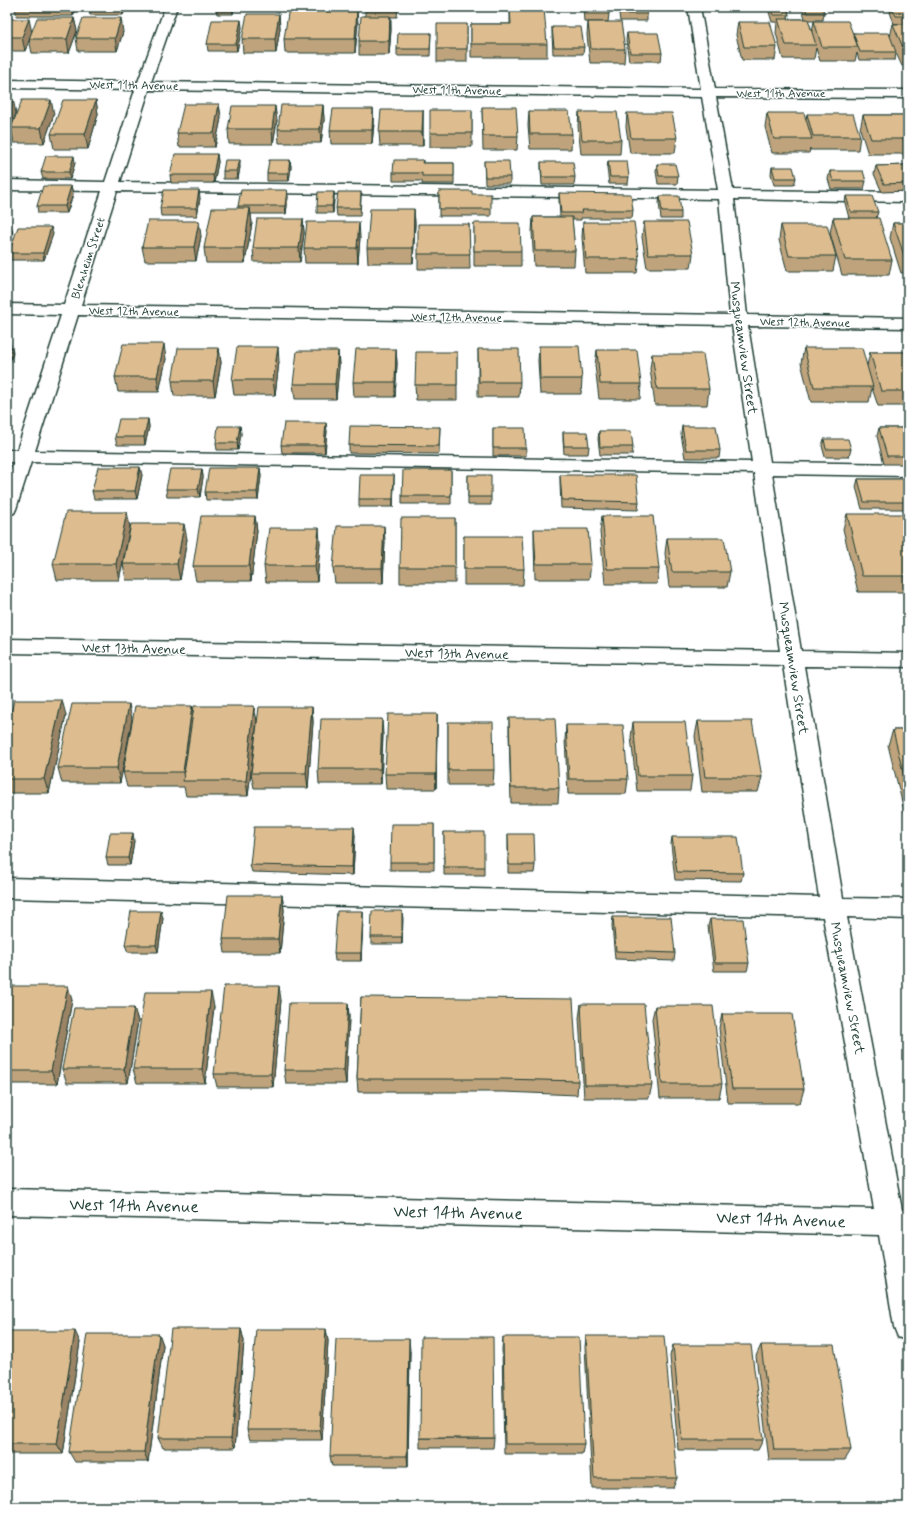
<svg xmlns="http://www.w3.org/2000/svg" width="915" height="1514" font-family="Mynerve,sans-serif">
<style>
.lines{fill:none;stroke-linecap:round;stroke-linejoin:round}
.minor-casing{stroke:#1f3d34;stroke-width:3}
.minor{fill:#fff;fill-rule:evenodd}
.wall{fill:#bea37c;stroke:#1f3d34}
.shaded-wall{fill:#9b8465;stroke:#1f3d34}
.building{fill:#ddbd90;stroke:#1f3d34}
.labels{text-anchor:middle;stroke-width:3;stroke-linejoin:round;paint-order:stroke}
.far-street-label{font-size:12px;fill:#1f3d34;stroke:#fff}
.street-label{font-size:14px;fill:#1f3d34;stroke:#fff}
.near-street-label{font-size:17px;fill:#1f3d34;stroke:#fff}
</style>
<rect width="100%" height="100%" fill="#fff"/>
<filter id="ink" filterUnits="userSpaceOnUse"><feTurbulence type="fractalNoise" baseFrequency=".025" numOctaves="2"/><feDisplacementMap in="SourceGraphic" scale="8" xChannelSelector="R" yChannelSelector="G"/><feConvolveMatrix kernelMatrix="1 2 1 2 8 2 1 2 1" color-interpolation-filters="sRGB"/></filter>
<g filter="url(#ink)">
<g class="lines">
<g class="minor-casing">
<path id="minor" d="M165,7H177L151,82L701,89L688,7H700L715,89L908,90V98L716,97L733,190L908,192V202L734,199L747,315L908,318V328L748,326L770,462L908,464V476L772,474L801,651L908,653V667L804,666L843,898L908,899V919L847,917L902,1210H908V1236H906L908,1245V1341L898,1337L894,1327L879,1235L7,1215V1189L874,1209L823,917L7,898V878L819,897L783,665L7,653V639L780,651L754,473L31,462L16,509L14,513L7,515V480L13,462H7V450H17L61,315L7,314V304L64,305L102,191L7,190V180L105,182L135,90L7,88V80L138,82ZM149,90L702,97L718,190L120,182ZM117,191L719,199L730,315L81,305ZM78,315L732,325L752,462L35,451Z"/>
</g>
<use href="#minor" class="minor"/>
</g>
<path class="wall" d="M16,7H77L73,16H17L15,9Z
M89,7H126L123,15H90L89,8Z
M216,7H234L233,14H217Z
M328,7H353V9L358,23L355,53H285L284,39L328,8Z
M398,7L397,17H391V30L389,55H359V41L365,16V10Z
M583,7H608L609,14L608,22H584Z
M618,7H646L647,14V21H620Z
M770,7H787L789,15L788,19H805L803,11V7H822L824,13L823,20H808L812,31L814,21L853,35V33L890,37L893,24H908V66H902L896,53L895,60H859L857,53L855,61H820L816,48L814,59H783L776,33L777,22H772L769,12Z
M891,7H908V24H894L890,12Z
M510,8L547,44V57H471V24H510Z
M279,14L280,28L276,53H243L242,39Z
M74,18L77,31L69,53H32L29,39L25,51H7V19L32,32Z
M588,22L625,49L624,63H590L587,35Z
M738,22L777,47L775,60H742L736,35Z
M467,24V62H437V49Z
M242,27L237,51H208L207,44Z
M552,27L584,47L583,54H553L552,34Z
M123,32L117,51H78L76,38Z
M431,33L430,56H397V49Z
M627,33L662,53L661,61H629L626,40Z
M96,100L98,114L88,149H54L51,134Z
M219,104L221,118L215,147H179L177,133Z
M323,105L324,120L321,143H279L278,129Z
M482,107L518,136L517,150H483Z
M423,110V146H380L379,132Z
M472,110V147H430V133Z
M529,111L572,134L571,149H530L528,125Z
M579,112L621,140L620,154H581L578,126Z
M627,113L677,138L675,153H630L626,127Z
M767,113L806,119L807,114L860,136L858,150H810V148L809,153H772L765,127Z
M54,114L44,143H14L11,128Z
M863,115H908V154H868L860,129Z
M277,120L273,144H229L228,129Z
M374,123L372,144H331L330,130Z
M217,154L218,162L214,183H171L170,175Z
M290,160L291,167L289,181H267V173Z
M423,160V163H454V184H422V181H393V173Z
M484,161L510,177V184H485Z
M608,161L629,177L628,184H609L607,168Z
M541,162L575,177L574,185H542L541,170Z
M75,163L70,179H43L41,172Z
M657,164L678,176L677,184H658L656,171Z
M908,165V191L882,192L874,174L876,166Z
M240,167L238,179H223V171Z
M772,167L796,178L794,185H774L771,174Z
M830,171L866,181L864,189H831L828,179Z
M71,186L73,194L67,213H38L37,206Z
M7,187L12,194L9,204H7Z
M287,190L288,197L286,214H251L252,223L245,263H206L204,248L238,208V206Z
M439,191L472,194L491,209V216H439Z
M334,192V199L333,213H317V206Z
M361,192V199L360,216H337L336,208Z
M559,193L633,210L632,218H581V220H572L575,251L574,266H534L532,232L533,217H560L559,201Z
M660,196L681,212V219H661L659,203Z
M846,196L878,212L876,218L892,260L889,275H842L830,233L833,218H849L845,203Z
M904,197H908V220L903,205Z
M200,198L197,216H161L160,208Z
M414,209L415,224L413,263H368L367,248Z
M303,219L304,233L300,262H254L253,248Z
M583,222L639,259L637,273H585L582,237Z
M644,222L693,254L691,268H647L642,237Z
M474,223L521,251V266H474Z
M893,223H908V273H901L890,238Z
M469,224L470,269H418V254Z
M781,225L836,256L833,271H787L779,240Z
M53,234L44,260H10L9,253Z
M201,236L196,261H145L142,247Z
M360,237L358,263H305L304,248Z
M539,346L582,379L581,394H540L538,361Z
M219,348L221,363L215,396H174L172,381Z
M804,348L867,366L870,352H908V406H878L872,388L869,402H811L801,363Z
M396,349L397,364L395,397H354L353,382Z
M478,349L520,382L519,397H478Z
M597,350L641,384L640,399H599L595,365Z
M338,351L339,366L336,399H295L293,384Z
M457,352V400H416L415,385Z
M652,354L709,389L707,405H655L650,369Z
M166,359L159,392H118L115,377Z
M279,362L275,395H234L232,380Z
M148,419L149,427L145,445H117L115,437Z
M240,426L241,434L238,450H217L216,443Z
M682,426L720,450L719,458H685L681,434Z
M440,427L439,454L349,453V445Z
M493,428L526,448V456H493Z
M879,428H908V464H884L877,436Z
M327,431L325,453H282L281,445Z
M599,431L633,447L632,455H600L598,439Z
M563,432L589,446L588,454H564L563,440Z
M824,439L851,449L849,457H825L822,446Z
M260,468L261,476L258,500H206L205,492Z
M202,469L203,477L200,497H167L166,489Z
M451,470V504H402V496Z
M142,475L137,499H94L92,491Z
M468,475L491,497V505H468Z
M560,475L639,502L638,510L561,508L560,483Z
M858,479H908V509H862L856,487Z
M394,483L393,507H359V499Z
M847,514L908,536V592H858L843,529Z
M255,516L257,531L251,581H196L193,566Z
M602,516L659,569L657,584H605L600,532Z
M455,518V583H400V567Z
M130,527L119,580H57L53,564Z
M534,529L591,564L589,579H535L534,544Z
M464,536L524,569L523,585H464Z
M667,538L730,572L727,587H669L665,553Z
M187,539L180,580H126L123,564Z
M385,541L383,583H335L333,568Z
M320,543L317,582H266L264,566Z
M192,706L193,712L257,721L248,796H186L184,787H127L123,772Z
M312,707L313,722L308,788H254L251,773Z
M437,714L436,789H386L385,774Z
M66,715L49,793H7V729Z
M509,718L559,788L558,803H511L509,733Z
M132,719L120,783H62L58,768Z
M698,721L762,777L758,792H702L695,736Z
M448,722L494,770L493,785H448Z
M633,722L692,776L690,791H637L631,737Z
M566,725L628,779L626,794H568L565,740Z
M893,730H908V814H905L888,745Z
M383,734L381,784H319L318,769Z
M434,824V870H390V862Z
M444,832L484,867V875H444Z
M508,834L535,865L534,873H508Z
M355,835L353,875L252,872L250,865Z
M672,837L743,873L741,881L675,880L671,844Z
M134,841L130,865H108L106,858Z
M282,895L284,910L280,953H225L223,939Z
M363,911V919L361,961H335L334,953Z
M402,911V944H371V937Z
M613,917L675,953L674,961L615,959L612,925Z
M163,918L158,952H128L125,945Z
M710,919L749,963L747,971H714L708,926Z
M7,986L72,1000L57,1084H7Z
M361,997L578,1081L577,1095L504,1092H358L357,1079Z
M281,1000L273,1087H217L214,1074Z
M348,1003L349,1017L346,1084H286L284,1070Z
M581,1004L652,1085L649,1098H584L579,1018Z
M214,1006L205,1083H137L133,1069Z
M655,1006L722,1084L719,1098H660L652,1019Z
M134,1008L138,1021L128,1083H67L62,1069Z
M722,1014L804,1089L800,1103H728L719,1028Z
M241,1329L244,1341L235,1448H163L158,1438Z
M326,1329L328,1341L322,1440H250L247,1430Z
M7,1331L80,1342L63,1454H7Z
M159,1334L163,1345L148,1462H75L69,1452Z
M586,1336L677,1478L673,1488H592L585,1347Z
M503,1337L584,1444L582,1454H504L502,1349Z
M673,1345L763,1440L758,1450H678L670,1356Z
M761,1345L851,1450L845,1460H769L756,1356Z
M410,1351L408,1466H332L330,1456Z
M420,1438H494L493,1448H420Z"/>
<path class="shaded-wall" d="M73,7H77L73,16L72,9Z
M122,7H126L123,15L122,8Z
M232,7H234L233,14Z
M357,9L358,23L355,53V39Z
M279,14L280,28L276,53L275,39Z
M390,16L391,30L389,55V41Z
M74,18L77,31L69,53L67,39Z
M121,18L123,32L117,51L115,38Z
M29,19L32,33L25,51L22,37Z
M241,20L242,27L237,51L236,44Z
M13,99L16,113L7,137V114Z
M51,100L54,114L44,143L41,128Z
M96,100L98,114L88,149L85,134Z
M219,104L221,118L215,147L214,133Z
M323,105L324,120L321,143L320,129Z
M275,106L277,120L273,144L272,129Z
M373,109L374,123L372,144V130Z
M423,110V146L422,132Z
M217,154L218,162L214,183L213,175Z
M74,156L75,163L70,179L69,172Z
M240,160V167L238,179L237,171Z
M290,160L291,167L289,181L288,173Z
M71,186L73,194L67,213L65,206Z
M11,187L12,194L9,204L7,197Z
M199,190L200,198L197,216L196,208Z
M287,190L288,197L286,214L285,206Z
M334,192V199L333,213L332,206Z
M250,208L252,223L245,263L244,248Z
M414,209L415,224L413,263V248Z
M10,219L13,234L7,251V227Z
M303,219L304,233L300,262L299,248Z
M199,221L201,236L196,261L194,247Z
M359,222L360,237L358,263L357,248Z
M51,227L53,234L44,260L43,253Z
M9,338L13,353L7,371V344Z
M164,344L166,359L159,392L157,377Z
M278,347L279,362L275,395L273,380Z
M219,348L221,363L215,396L213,381Z
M396,349L397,364L395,397V382Z
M338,351L339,366L336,399L335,384Z
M148,419L149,427L145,445L144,437Z
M326,423L327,431L325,453L324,445Z
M240,426L241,434L238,450L237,443Z
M140,467L142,475L137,499L135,491Z
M260,468L261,476L258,500L257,492Z
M202,469L203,477L200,497L198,489Z
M394,475V483L393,507V499Z
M127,512L130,527L119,580L116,564Z
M255,516L257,531L251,581L249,566Z
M184,524L187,539L180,580L177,564Z
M384,526L385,541L383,583L382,568Z
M319,528L320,543L317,582L315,566Z
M62,700L66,715L49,793L44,779Z
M129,704L132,719L120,783L117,768Z
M192,706L195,721L184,781L183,772Z
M254,706L257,721L248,796L246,781Z
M312,707L313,722L308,788L306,773Z
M437,714V729L436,789V774Z
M382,719L383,734L381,784L380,769Z
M354,827L355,835L353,875L352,867Z
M133,833L134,841L130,865L128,858Z
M282,895L284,910L280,953L278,939Z
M161,911L163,918L158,952L156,945Z
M363,911V919L361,961V953Z
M402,911L403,919L402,944Z
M68,986L72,1000L57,1084L51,1071Z
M279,986L281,1000L273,1087L271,1074Z
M211,992L214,1006L205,1083L202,1069Z
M348,1003L349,1017L346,1084L344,1070Z
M134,1008L138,1021L128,1083L124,1069Z
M241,1329L244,1341L235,1448L231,1438Z
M326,1329L328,1341L322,1440L320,1430Z
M75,1331L80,1342L63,1454L57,1444Z
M159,1334L163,1345L148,1462L144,1452Z
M409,1339L410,1351L408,1466L407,1456Z"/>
<path class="building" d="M16,7H73L72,9H15Z
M89,7H122V8H89Z
M289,7L357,9L355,39H284Z
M328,7H352V9L328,8Z
M365,7H397V10H365Z
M584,7H608L609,14H585Z
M619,7H646L647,14H620Z
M770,7H787L789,15H773Z
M805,7H822L824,13H807Z
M892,7H908V16H896Z
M510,8H544L547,44H471V24H511Z
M247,14H279L275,39H242Z
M361,16H390L389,41H359Z
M37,18H74L67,39H29Z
M83,18H121L115,38H76Z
M7,19H29L22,37H7Z
M778,19H808L816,45H786Z
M212,20H241L236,44H207Z
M814,21H848L858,47H822Z
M588,22H621L625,49H591Z
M738,22H770L777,47H744Z
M437,24H467V49H437Z
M893,24H908V52H905Z
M552,27H581L584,47H554Z
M398,33H431L430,49H397Z
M627,33H658L662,53H630Z
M853,33H889L896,52H860Z
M7,99H13L7,114Z
M22,100H51L41,128H11Z
M63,100H96L85,134H51Z
M184,104H219L214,133H177Z
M281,105H323L320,129H278Z
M232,106H275L272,129H228Z
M482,107H516L518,136H483Z
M333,109H373L372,130H330Z
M381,110H423L422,132H379Z
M430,110H472V133H430Z
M529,111H569L572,134H530Z
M579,112H617L621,140H582Z
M627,113H672L677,138H631Z
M767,113H804L812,139H774Z
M807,114H853L860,136H813Z
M863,115H908V139H871Z
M175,154H217L213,175H170Z
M46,156H74L69,172H41Z
M225,160H240L237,171H223Z
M269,160H290L288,173H267Z
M394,160H423L422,163H454V176H422V173H393Z
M484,161H509L510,177H485Z
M608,161H627L629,177H610Z
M541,162H573L575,177H542Z
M657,164H675L678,176H659Z
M908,165V183L884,184L876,166Z
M772,167H793L796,178H775Z
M830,171H863L866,181H833Z
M43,186H71L65,206H37Z
M7,187H11L7,197Z
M164,190H199L196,208H160Z
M241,190H287L285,206H238Z
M439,191H472V194H491V209H439Z
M318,192H334L332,206H317Z
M338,192H361L360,208H336Z
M559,193L631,194L633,210H581L582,213H561Z
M660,196H679L681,212H662Z
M846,196H872L878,212H851Z
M904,197H908V207Z
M212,208H250L244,248H204Z
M370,209H414L413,248H367Z
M533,217H572L575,251H535Z
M833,218H879L892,260H845Z
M7,219H10L7,227Z
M257,219H303L299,248H253Z
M148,221H199L194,247H142Z
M307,222H359L357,248H304Z
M583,222H634L639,259H586Z
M644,222H687L693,254H648Z
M474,223H520L521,251H474Z
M893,223H908V258H905Z
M418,224H469L470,254H418Z
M781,225H827L836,256H789Z
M18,227H51L43,253H9Z
M7,338H9L7,344Z
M123,344H164L157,377H115Z
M539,346H579L582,379H540Z
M237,347H278L273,380H232Z
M178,348H219L213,381H172Z
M804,348H862L873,387H814Z
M356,349H396L395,382H353Z
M478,349H519L520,382H479Z
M597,350H637L641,384H600Z
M297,351H338L335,384H293Z
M416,352H457V385H415Z
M870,352H908V391H881Z
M652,354H703L709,389H657Z
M119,419H148L144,437H115Z
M284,423H326L324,445H281Z
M218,426H240L237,443H216Z
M350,426L440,427L439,446L349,445Z
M682,426H716L720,450H686Z
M493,428H525L526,448H493Z
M879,428H908V456H887Z
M599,431H631L633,447H600Z
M563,432H587L589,446H564Z
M824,439H848L851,449H826Z
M98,467H140L135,491H92Z
M209,468H260L257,492H205Z
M170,469H202L198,489H166Z
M403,470H451V496H402Z
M360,475H394L393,499H359Z
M468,475H491V497H468Z
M560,475H636L639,502L562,500Z
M858,479H908V502H864Z
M66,512H127L116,564H53Z
M847,514H902L908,536V576H862Z
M201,516H255L249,566H193Z
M602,516H653L659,569H607Z
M401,518H455V567H400Z
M131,524H184L177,564H123Z
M337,526H384L382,568H333Z
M269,528H319L315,566H264Z
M534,529H588L591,564H536Z
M464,536H522L524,569H464Z
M667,538H724L730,572H672Z
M14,700H62L44,779H7V729Z
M72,704H129L117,768H58Z
M135,706H192L183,772H123Z
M194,706H254L246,781H183Z
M259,707H312L306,773H251Z
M388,714H437L436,774H385Z
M509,718H555L559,788H511Z
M321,719H382L380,769H318Z
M698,721H752L762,777H705Z
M448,722H493L494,770H448Z
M633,722H685L692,776H638Z
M566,725H623L628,779H569Z
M893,730H908V793Z
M391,824H434V862H390Z
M254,827H354L352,867L250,865Z
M444,832H484V867H444Z
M110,833H133L128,858H106Z
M508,834H534L535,865H509Z
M672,837H738L743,873L677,872Z
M228,895H282L278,939H223Z
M131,911H161L156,945H125Z
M337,911H363L361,953H334Z
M372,911H402V937H371Z
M613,917H671L675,953L616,951Z
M710,919H743L749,963H715Z
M7,986H68L51,1071H7Z
M224,986H279L271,1074H214Z
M145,992H211L202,1069H133Z
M361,997L573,999L578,1081L504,1079H357Z
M289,1003H348L344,1070H284Z
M581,1004H644L652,1085H585Z
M655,1006H713L722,1084H662Z
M74,1008H134L124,1069H62Z
M722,1014H792L804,1089H732Z
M171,1329H241L231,1438H158Z
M256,1329H326L320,1430H247Z
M7,1331H75L57,1444H7Z
M87,1334H159L144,1452H69Z
M586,1336H664L677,1478H594Z
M421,1337H493L494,1438H420Z
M503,1337H579L584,1444H505Z
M336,1339H409L407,1456H330Z
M673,1345H751L763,1440H682Z
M761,1345H834L851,1450H774Z"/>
</g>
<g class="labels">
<g class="far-street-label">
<text transform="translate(134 85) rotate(1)" y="4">West 11th Avenue</text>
<text transform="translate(457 90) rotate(1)" y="4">West 11th Avenue</text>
<text x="781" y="97">West 11th Avenue</text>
<text transform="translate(88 258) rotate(-72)" y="4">Blenheim Street</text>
<text transform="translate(134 311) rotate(1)" y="4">West 12th Avenue</text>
<text transform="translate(457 317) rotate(1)" y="4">West 12th Avenue</text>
<text transform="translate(805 322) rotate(1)" y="4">West 12th Avenue</text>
</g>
<g class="street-label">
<text transform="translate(744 348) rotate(82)" y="5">Musqueamview Street</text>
<text transform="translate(134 648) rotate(1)" y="5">West 13th Avenue</text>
<text transform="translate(457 653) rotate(1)" y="5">West 13th Avenue</text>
<text transform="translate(794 668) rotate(81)" y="5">Musqueamview Street</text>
<text transform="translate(848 988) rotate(79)" y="5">Musqueamview Street</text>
</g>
<g class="near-street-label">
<text transform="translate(134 1205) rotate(1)" y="6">West 14th Avenue</text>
<text transform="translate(458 1212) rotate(1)" y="6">West 14th Avenue</text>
<text transform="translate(781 1219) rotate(2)" y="6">West 14th Avenue</text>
</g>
</g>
<rect width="915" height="1514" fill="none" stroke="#fff" stroke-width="24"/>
<rect x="12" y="12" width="891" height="1490" fill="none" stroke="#1f3d34" stroke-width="1.5" filter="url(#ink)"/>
</svg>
